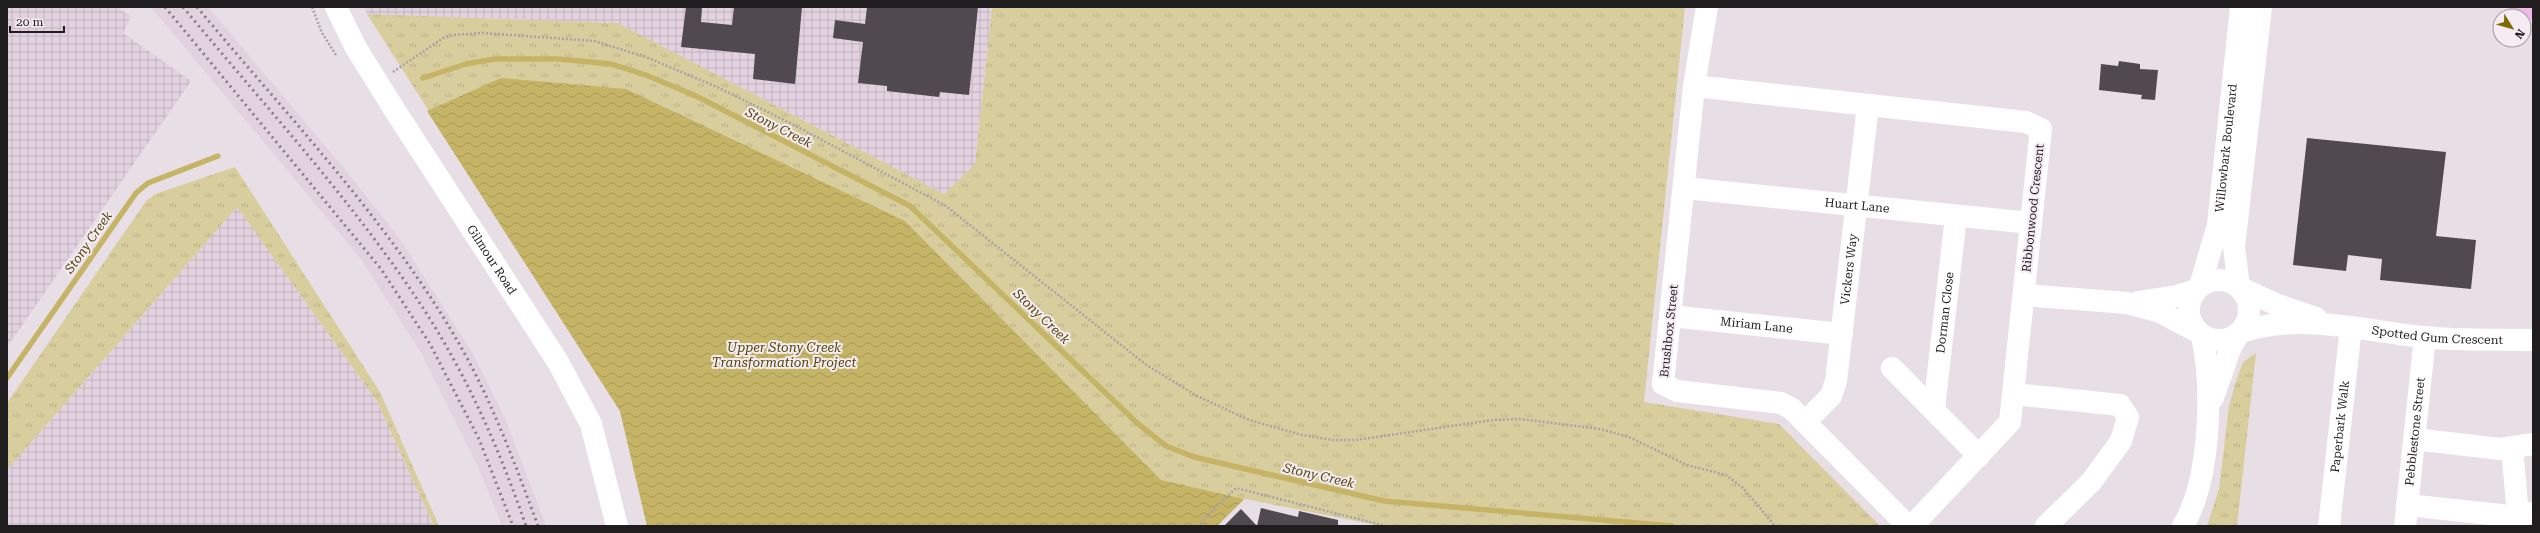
<svg xmlns="http://www.w3.org/2000/svg" width="2540" height="533" font-family="'Roboto Serif',serif">
<style>
.built{fill:#e2d1df}
.industrial{fill:url(#industrial-grid)}
.grass{fill:url(#grass-tufts)}
.water{fill:url(#water-waves)}
.lines{fill:none;stroke-linecap:round;stroke-linejoin:round}
.stream{stroke:#c5b466;stroke-width:5.5}
.building{fill:#514950}
.path{stroke:#a8a1a7;stroke-width:2.5;stroke-dasharray:2 2;stroke-linecap:butt}
.minor{stroke:#fff;stroke-width:22}
.major{stroke:#f1b7e9;stroke-width:22}
.rail{stroke:#827c81;stroke-width:3;stroke-dasharray:2 4;stroke-linecap:butt}
.labels{text-anchor:middle;stroke-width:4;stroke-linejoin:round;paint-order:stroke}
.street-label{font-size:12px;fill:#201d1f;stroke:#f5ebf3}
.water-label{font-size:13px;font-style:italic;fill:#524606;stroke:#f5ebf3}
</style>
<defs>
<pattern id="industrial-grid" width="8" height="8" patternUnits="userSpaceOnUse"><rect width="8" height="8" fill="#e2d1df"/><path d="M0 4h8M4 0v8" fill="none" stroke="#c2b3bf"/></pattern>
<pattern id="grass-tufts" width="24" height="20" patternUnits="userSpaceOnUse"><rect width="24" height="20" fill="#d8ce9d"/><path d="M3 7l-1-3M5 7V3M7 7l1-3M15 17l-1-3M17 17v-4M19 17l1-3" fill="none" stroke="#b9b087"/></pattern>
<pattern id="water-waves" width="16" height="10" patternUnits="userSpaceOnUse"><rect width="16" height="10" fill="#c5b466"/><path d="M0 5q4-4 8 0t8 0" fill="none" stroke="#a99a58"/></pattern>
</defs>
<rect width="100%" height="100%" fill="#e8dee6"/>
<path class="built" d="M151,7H208L342,166L400,239L473,354L505,418L546,526H502L477,464L423,356L361,259Z"/>
<path class="industrial" d="M7,7H117L131,16L123,33L191,81L7,347Z
M364,7H992L975,164L944,194L618,23L367,14Z
M237,207L377,401L434,526H7V470Z"/>
<path class="grass" d="M992,7H1685L1644,402L1779,424L1880,526H1381L1245,499L1217,526H647L620,411L367,14L618,23L944,194L975,164Z
M235,167L380,392L439,526H434L377,401L237,207L7,470V403L146,201L155,194Z
M2256,353L2237,526H2207L2219,489L2229,406L2235,384L2243,362Z"/>
<path class="water" d="M501,78L626,89L905,221L1161,480L1244,499L1217,526H647L620,411L427,111Z"/>
<g class="lines">
<path class="stream" d="M423,78L466,64L494,59H559L611,64L646,75L696,96L910,206L1137,423L1166,446L1194,457L1384,501L1672,526
M7,378L136,193L148,183L218,156"/>
</g>
<path class="building" d="M686,7H702L701,22L732,25L734,7H802L795,84L753,79L755,54L681,47Z
M867,7H978L969,95L940,92L939,97L887,91V86L858,83L863,42L833,38L835,20L865,24Z
M2119,61L2140,64V69L2158,70L2155,100L2141,99L2142,95L2099,90L2101,64L2118,66Z
M2307,138L2446,152L2436,236L2476,240L2471,289L2380,280L2382,259L2348,255L2346,271L2293,265Z
M1261,508L1298,517L1299,511L1338,520V526H1224L1241,509L1257,526Z"/>
<g class="lines">
<path class="path" d="M312,7L322,33L336,55
M393,72L443,38L454,35L483,33L594,41L646,57L717,87L792,124L946,206L1145,364L1197,396L1249,420L1302,435L1332,440H1356L1493,420L1521,419L1600,429L1629,437L1687,465L1726,475L1743,488L1775,526
M1197,526L1236,488L1386,526"/>
<g class="minor">
<path id="s1" d="M336,7L356,48L394,109L558,362L591,424L617,526"/>
<path d="M1707,7L1694,86L1663,384L1677,391L1781,403L1792,409L1908,526"/>
<path d="M1694,86L2026,122L2041,129L2010,422L1912,526"/>
<path id="s2" d="M1684,188L2031,223"/>
<circle cx="2219" cy="310" r="30"/>
<path id="s3" d="M2200,286L2218,225L2241,7"/>
<path d="M2239,287L2234,247L2261,7"/>
<path d="M2239,287L2275,304L2316,318"/>
<path d="M2024,295L2127,303L2160,312L2198,332"/>
<path d="M2138,302L2177,296L2196,290"/>
<path id="s4" d="M1670,316L1842,334"/>
<path id="s5" d="M2241,332C2299,312 2364,331 2424,337C2460,341 2497,339 2533,340"/>
<path d="M1892,368L1979,456"/>
<path d="M2014,394L2120,405L2128,417L2121,441L2091,482L2046,526"/>
<path d="M2213,398L2230,349L2239,333"/>
<path id="s6" d="M1934,409L1956,216"/>
<path id="s7" d="M1805,422L1831,396L1836,381L1868,105"/>
<path d="M2414,439L2500,449L2533,444"/>
<path d="M2512,447L2518,515"/>
<path d="M2407,505L2510,516L2533,513"/>
<path d="M2183,526C2211,479 2213,388 2202,336"/>
<path id="s8" d="M2329,526L2351,327"/>
<path id="s9" d="M2405,526L2425,337"/>
</g>
<path class="major" d="M2520,7L2533,9"/>
<path class="rail" d="M165,7L381,269L430,344L479,439L513,526
M183,7C263,104 350,198 419,302C465,371 499,448 526,526
M197,7C289,118 398,231 467,358C496,412 517,469 538,526"/>
</g>
<g class="labels">
<g class="street-label">
<text dy="4" stroke="none"><textPath href="#s3" startOffset="141">Willowbark Boulevard</textPath></text>
<text dy="4" stroke="none"><textPath href="#s2" startOffset="174">Huart Lane</textPath></text>
<text transform="translate(2033 208) rotate(-84)" y="4">Ribbonwood Crescent</text>
<text dy="4" stroke="none"><textPath href="#s1" startOffset="297">Gilmour Road</textPath></text>
<text dy="4" stroke="none"><textPath href="#s7" startOffset="165">Vickers Way</textPath></text>
<text dy="4" stroke="none"><textPath href="#s6" startOffset="97">Dorman Close</textPath></text>
<text dy="4" stroke="none"><textPath href="#s4" startOffset="87">Miriam Lane</textPath></text>
<text transform="translate(1669 331) rotate(-84)" y="4">Brushbox Street</text>
<text dy="4" stroke="none"><textPath href="#s5" startOffset="198">Spotted Gum Crescent</textPath></text>
<text dy="4" stroke="none"><textPath href="#s8" startOffset="100">Paperbark Walk</textPath></text>
<text dy="4" stroke="none"><textPath href="#s9" startOffset="95">Pebblestone Street</textPath></text>
</g>
<g class="water-label">
<text transform="translate(779 127) rotate(27)" y="5">Stony Creek</text>
<text transform="translate(88 242) rotate(-55)" y="5">Stony Creek</text>
<text transform="translate(1042 316) rotate(44)" y="5">Stony Creek</text>
<text x="784" y="352">Upper Stony Creek<tspan x="784" dy="15">Transformation Project</tspan></text>
<text transform="translate(1319 475) rotate(13)" y="5">Stony Creek</text>
</g>
</g>
<rect width="2540" height="533" fill="none" stroke="#201d1f" stroke-width="16"/>
<g transform="translate(2512 28) rotate(127)"><circle r="19" fill="#f5ebf3" stroke="#a0999e"/>
<path d="M0-3L7 15L0 10L-7 15Z" fill="#7d6b03"/>
<text y="-6" font-size="11" font-weight="bold" text-anchor="middle" fill="#201d1f">N</text>
</g>
<path d="M10 26v6h54v-6" fill="none" stroke="#201d1f" stroke-width="2"/>
<text x="16" y="26" font-size="12" fill="#201d1f" stroke="#f5ebf3" stroke-width="3" paint-order="stroke">20 m</text>
</svg>
